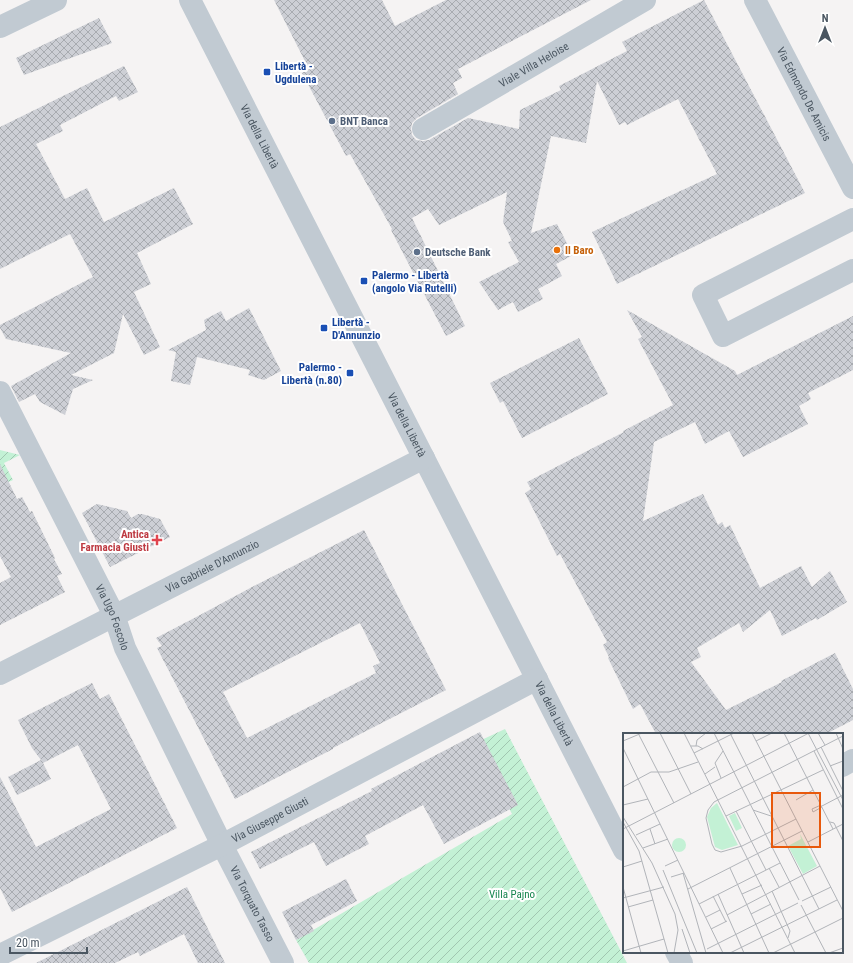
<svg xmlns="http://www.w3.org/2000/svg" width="853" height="963" font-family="'Roboto Condensed',sans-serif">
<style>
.garden{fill:url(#garden-furrows)}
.building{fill:url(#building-cross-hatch);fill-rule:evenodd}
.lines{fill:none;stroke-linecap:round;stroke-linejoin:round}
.minor{stroke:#c1cad2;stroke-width:22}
.transit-dot{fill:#1a4fb4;stroke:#fff;stroke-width:1.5}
.service-dot{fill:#5c6f8a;stroke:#fff;stroke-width:1.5}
.food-dot{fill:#e8710a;stroke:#fff;stroke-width:1.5}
.health-dot{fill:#e0444e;stroke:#fff;stroke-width:1.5}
.labels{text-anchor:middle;stroke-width:4;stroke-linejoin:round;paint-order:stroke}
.street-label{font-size:11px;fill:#4a5661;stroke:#fff}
.transit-label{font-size:11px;font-weight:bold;fill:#164399;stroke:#fff;text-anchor:start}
.service-label{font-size:11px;font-weight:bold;fill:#4e5e75;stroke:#fff;text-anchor:start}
.food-label{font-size:11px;font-weight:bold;fill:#c56008;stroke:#fff;text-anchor:start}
.health-label{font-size:11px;font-weight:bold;fill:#be3a42;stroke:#fff;text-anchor:end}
.park-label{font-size:11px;fill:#17864f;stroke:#fff}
.inset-road{fill:none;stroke:#b1b4b9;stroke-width:1}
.view{fill:#e8590c;fill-opacity:0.15;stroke:#e8590c;stroke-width:2}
.inset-edge{fill:none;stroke:#4a5661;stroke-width:2}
</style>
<defs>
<pattern id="garden-furrows" width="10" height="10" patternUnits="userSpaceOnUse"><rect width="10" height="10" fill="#c3f1d5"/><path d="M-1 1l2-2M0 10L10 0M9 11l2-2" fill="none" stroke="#a0c6b0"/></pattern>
<pattern id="building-cross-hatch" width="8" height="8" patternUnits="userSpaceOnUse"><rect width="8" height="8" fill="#cdcfd5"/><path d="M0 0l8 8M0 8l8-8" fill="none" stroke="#a8abb0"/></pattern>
</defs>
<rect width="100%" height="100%" fill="#f5f3f3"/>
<path class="garden" d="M0,450L20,455L4,463L13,480L0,486Z
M505,729L627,963H309L296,940L512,814L475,743Z"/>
<path class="building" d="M274,0H382L395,26L446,0H591L458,69L462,78L453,83L458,94L417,118L412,123L411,129L412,135L416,140L423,141L429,140L468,118L519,129L520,110L561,90L559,86L627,51L622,42L704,0L805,193L617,284L592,232L717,174L678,99L627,125L625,122L619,125L597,81L586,143L551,136L531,233L557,224L573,255L556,264L562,276L538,289L543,299L518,312L513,302L498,310L479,282L519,262L508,242L512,241L503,222L507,192L439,225L428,209L412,218L465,326L446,336L391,230L392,229L350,154L346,156L302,73L309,69Z
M99,18L112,43L24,75L16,58Z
M124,66L138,92L119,101L116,96L60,125L63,131L36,144L65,199L87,188L104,222L174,188L193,224L137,253L151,284L134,292L160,347L144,355L123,314L114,353L71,375L93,380L73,389L65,415L40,402L35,394L19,402L11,386L71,353L6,339L0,328V325L93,277L70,234L0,269V127Z
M249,308L281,371L264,380L248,375L250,370L197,357L190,385L171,381L176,352L168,350L206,330L204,320L221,311L226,321Z
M627,310L735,371L737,375L853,316V370L808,393L811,399L799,406L808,424L743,457L729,431L705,444L695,422L654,442L643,521L703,494L718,525L722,522L725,528L730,525L760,588L801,566L812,587L830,571L847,602L817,620L816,618L782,636L770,610L743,632L739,623L697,648L701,657L691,662L726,710L782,682L781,681L835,653L853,689V720L826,734H656L640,704L633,709L608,658L609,657L603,645L607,642L560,554L557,556L525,493L531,489L527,482L624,432L623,431L673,405L638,339L642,337Z
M579,338L608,394L522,438L503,401L500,403L490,383Z
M0,464L17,499L22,497L30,512L32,511L55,558L54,559L62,574L57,576L65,592L0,625V583L11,577L0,556Z
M97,504L127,511L131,518L138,514H142L160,519L170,537L110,567L82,513Z
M364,530L446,690L333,748V749L235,799L157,648L162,646L156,638L200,615L252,587ZM360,623L380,663L373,666L376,673L247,738L223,692Z
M92,683L100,699L109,694L177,828L12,912L0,888V777L36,847L111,809L78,745L43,763L42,761L51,779L17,795L8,777L41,760L32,748L18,720Z
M480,732L518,805L444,844L423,805L365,836L369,844L326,866L314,842L260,869L251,852L372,791L371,789Z
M346,879L357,901L311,925L314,931L296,940L282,912Z
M187,887L225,963H198L184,934L140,956L138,952L115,963H36Z"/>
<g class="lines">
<g class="minor">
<path id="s1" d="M190,0L624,850"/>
<path id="s2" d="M755,0L853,188"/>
<path d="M0,27L56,0"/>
<path id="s3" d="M423,129L645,0"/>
<path d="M853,219L703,295L723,336L853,270"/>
<path id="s4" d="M0,392L114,615L125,648L222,845L283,963"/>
<path id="s5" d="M0,674L424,458"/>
<path d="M842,766L853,760"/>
<path d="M676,952L682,963"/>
<path id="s6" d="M0,955L222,845L537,679"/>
</g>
</g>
<g class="transit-dot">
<rect x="263" y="68" width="8" height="8" rx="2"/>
<rect x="360" y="277" width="8" height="8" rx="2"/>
<rect x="320" y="324" width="8" height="8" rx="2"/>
<rect x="346" y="369" width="8" height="8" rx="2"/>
</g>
<g class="service-dot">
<circle cx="332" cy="121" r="4"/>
<circle cx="417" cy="252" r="4"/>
</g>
<circle class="food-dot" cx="557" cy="250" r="4"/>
<path class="health-dot" d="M155 534h4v4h4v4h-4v4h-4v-4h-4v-4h4z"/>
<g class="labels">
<g class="street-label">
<text dy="4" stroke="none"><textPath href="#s3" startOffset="128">Viale Villa Heloise</textPath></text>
<text dy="4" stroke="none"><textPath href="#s2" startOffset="106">Via Edmondo De Amicis</textPath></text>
<text dy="4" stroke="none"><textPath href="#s1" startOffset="153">Via della Libertà</textPath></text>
<text dy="4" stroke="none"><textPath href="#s1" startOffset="477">Via della Libertà</textPath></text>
<text dy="4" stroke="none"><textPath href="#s5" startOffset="238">Via Gabriele D'Annunzio</textPath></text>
<text dy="4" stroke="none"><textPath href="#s4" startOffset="252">Via Ugo Foscolo</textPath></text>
<text dy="4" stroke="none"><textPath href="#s1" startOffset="801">Via della Libertà</textPath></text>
<text dy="4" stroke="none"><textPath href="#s6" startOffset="302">Via Giuseppe Giusti</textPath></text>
<text dy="4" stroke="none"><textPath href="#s4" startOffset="571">Via Torquato Tasso</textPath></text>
</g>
<g class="transit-label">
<text x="275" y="70">Libertà -<tspan x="275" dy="13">Ugdulena</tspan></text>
<text x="372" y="279">Palermo - Libertà<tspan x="372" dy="13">(angolo Via Rutelli)</tspan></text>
<text x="332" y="326">Libertà -<tspan x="332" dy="13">D'Annunzio</tspan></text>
<text x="342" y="371" text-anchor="end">Palermo -<tspan x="342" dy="13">Libertà (n.80)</tspan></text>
</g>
<g class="service-label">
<text x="340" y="125">BNT Banca</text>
<text x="425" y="256">Deutsche Bank</text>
</g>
<g class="food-label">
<text x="565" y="254">Il Baro</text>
</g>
<g class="health-label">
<text x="149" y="538">Antica<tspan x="149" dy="13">Farmacia Giusti</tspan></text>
</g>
<g class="park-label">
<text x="512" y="898">Villa Pajno</text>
</g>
</g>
<g transform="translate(623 733)">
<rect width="220" height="220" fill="#f5f3f3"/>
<path d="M94,70L115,112L99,117L92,114L84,84L88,75ZM112,80L119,95L113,98L106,83ZM49 112a7 7 0 1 1 14 0a7 7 0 1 1-14 0Z" fill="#c3f1d5"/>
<path d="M177,101L194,133L180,141L165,113L178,106Z" fill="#c3f1d5"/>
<path class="inset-road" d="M37,0L68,61M61,0L172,220M91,0L176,167M107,0L196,176M129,0L220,178M161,0L210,96M185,0L220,67M195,0L202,12M213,0L220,16M16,2L51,70M0,8L19,0M133,8L149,0M68,13H75L80,16M73,13L74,7L83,0M198,14L220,58M0,15L100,220M191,18L220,76M71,20L111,0M207,33L220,28M82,41L92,34M98,45L92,30L100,18M0,54L28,39H46L75,29M173,67L190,57M0,72L25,66M198,72L189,76L190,79L199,74M199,73L220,62M130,77L148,83M113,78L143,137M103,83L200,37M0,84L29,130L52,181L55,197L51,220M173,86L119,113L98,119L92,117L89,111L83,85L85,77L91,69L220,3M0,89L16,118L45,220M207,89L211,90L220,108M0,96L186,0M27,96L32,111M13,102L37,91M185,109L220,91M20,115L45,106M42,133L55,127M0,134L19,128M107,135L146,220M146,135L156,154M40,137L74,220M60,140L83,220M48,144L61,140M0,154L18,220M65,156L179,98M149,158L167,198L165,205M95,161L121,220M119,161L139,152M90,163L103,189M0,165L41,154M179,168L208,154M76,171L157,130M178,172L203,220M5,174L30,167M128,181L148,171M104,182L197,133M83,184L97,177M59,196L67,220M88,196L104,188M84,216L175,170M0,218L41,206M107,220L214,167M150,220L220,185M206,220L220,215"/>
<path class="view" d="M149,60H197V114H149Z"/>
<rect width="220" height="220" class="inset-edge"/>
</g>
<g transform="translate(825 28)" stroke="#ffffff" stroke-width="3" paint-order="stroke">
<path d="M0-3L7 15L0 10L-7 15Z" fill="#4a5661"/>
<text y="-6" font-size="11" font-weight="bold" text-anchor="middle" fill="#4a5661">N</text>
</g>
<path d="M10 947v6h77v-6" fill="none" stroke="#4a5661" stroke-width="2"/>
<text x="16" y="947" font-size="12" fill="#4a5661" stroke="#ffffff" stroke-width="3" paint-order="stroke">20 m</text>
</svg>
